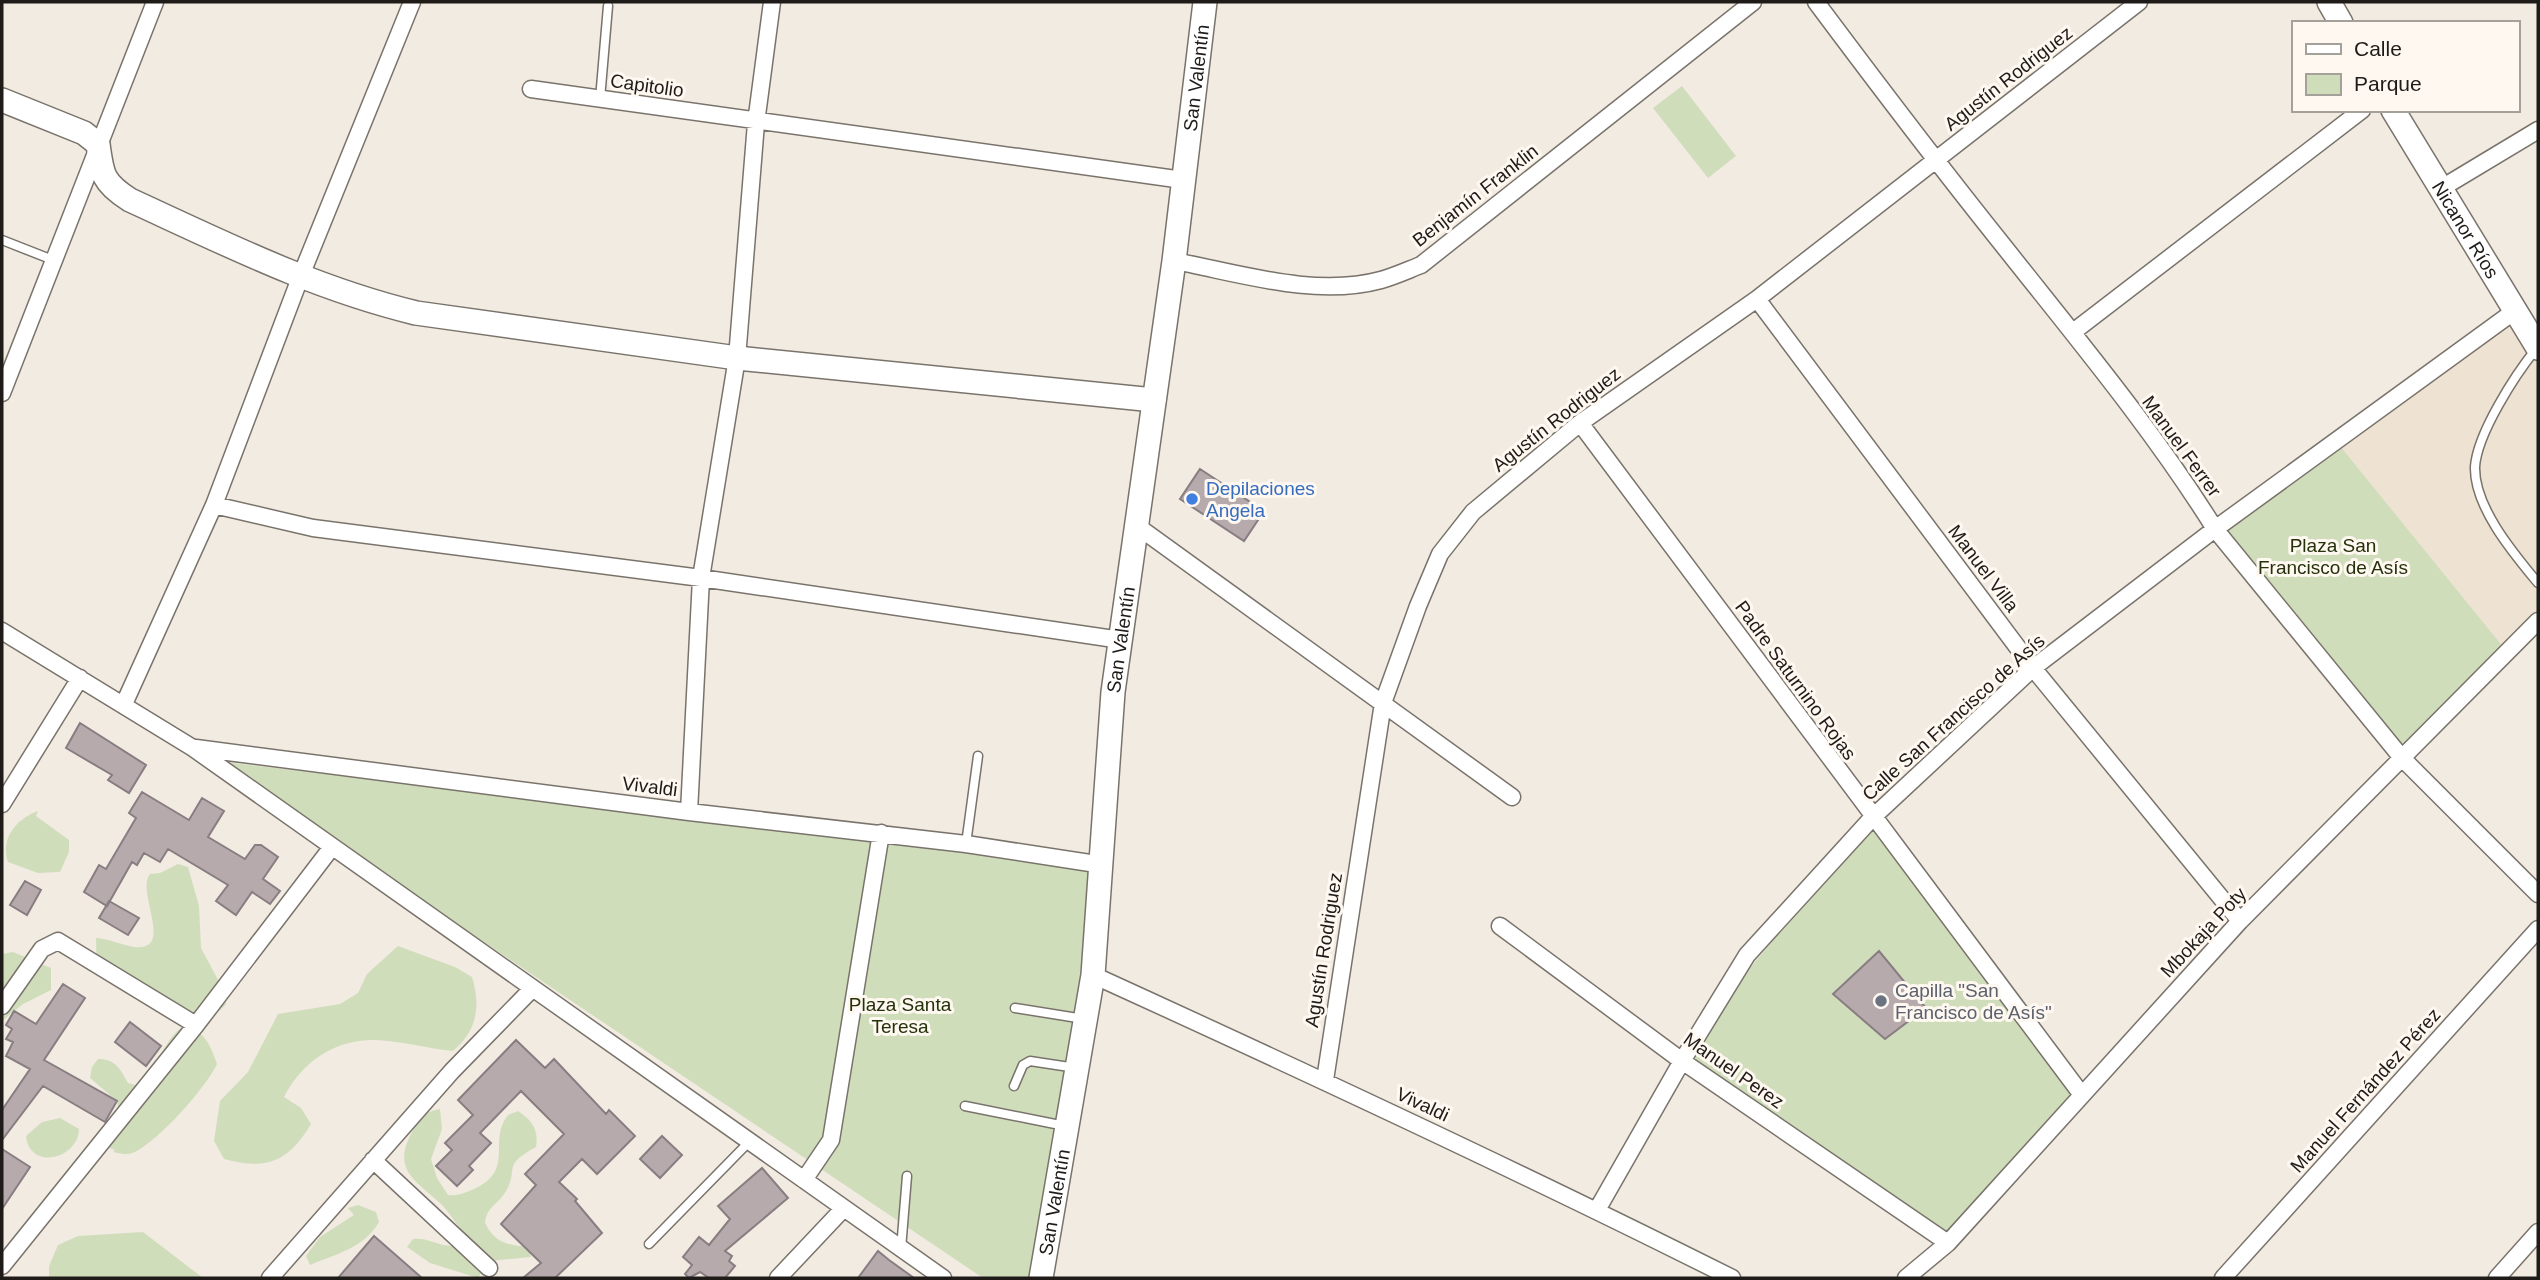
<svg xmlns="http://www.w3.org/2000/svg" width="2540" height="1280" font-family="Arial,sans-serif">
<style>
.built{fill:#eee2d2}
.green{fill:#d0ddbb}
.building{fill:#b6aaad;stroke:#887d81;stroke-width:2}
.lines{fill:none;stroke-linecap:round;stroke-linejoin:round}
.lane-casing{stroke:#79736b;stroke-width:11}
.street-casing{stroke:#79736b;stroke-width:19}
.secondary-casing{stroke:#79736b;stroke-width:26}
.lane{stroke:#fff;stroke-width:8}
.street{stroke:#fff;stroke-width:16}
.secondary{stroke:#fff;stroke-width:23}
.shop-dot{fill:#3f7fe0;stroke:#fef8f1;stroke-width:2.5}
.worship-dot{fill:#6b7280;stroke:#fef8f1;stroke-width:2.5}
.labels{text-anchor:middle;stroke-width:6;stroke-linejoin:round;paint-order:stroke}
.street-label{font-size:19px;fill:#1e1b18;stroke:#fef8f1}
.shop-label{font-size:19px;fill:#366cbe;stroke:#fef8f1;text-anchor:start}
.park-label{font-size:19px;fill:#25310a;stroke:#fef8f1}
.worship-label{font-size:19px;fill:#5b616d;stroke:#fef8f1;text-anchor:start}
</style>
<rect width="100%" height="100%" fill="#f2ebe2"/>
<path class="built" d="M2513,312L2538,354V614L2504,648L2336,441Z"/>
<path class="green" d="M1682,86L1736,156L1708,178L1653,108Z
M2336,441L2504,648L2402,758L2215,529Z
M215,761L1094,864L1041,1278H983Z
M38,811L36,816L69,840V852L60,872L38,873L8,862C0,839 16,819 38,811Z
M1874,820L2082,1095L1948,1243L1690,1065L1728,994Z
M178,864L188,867L199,906L201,948L225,993L226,1004C200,1035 182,1000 158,993C139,988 116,994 102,975C94,966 97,950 96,938C110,939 122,945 134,947C176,952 135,891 150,874L160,873Z
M398,946L455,967L472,977C481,1006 477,1031 453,1051C431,1049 410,1043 388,1041C342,1035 305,1057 284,1097L301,1108L311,1124C289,1161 267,1171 224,1159L214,1141L220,1101L248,1072L278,1014L340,1004L358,993L367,974Z
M13,952L51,968V990L23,1004L2,1021V954Z
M183,1026C205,1031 210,1044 217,1064C205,1089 160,1139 135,1152C128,1155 121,1154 113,1152L115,1150L107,1147L119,1110L117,1101L90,1078L92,1067L98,1059C116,1059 120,1069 128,1083L139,1086C158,1067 164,1040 183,1026Z
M440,1109L442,1129L431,1159L437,1178L448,1195C458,1196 464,1193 474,1189C516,1170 487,1142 508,1115L518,1111C532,1120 539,1130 536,1147C500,1167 520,1168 506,1191C498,1205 487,1206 485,1223C495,1243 507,1245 528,1247L531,1257L489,1261L478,1278L430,1263L407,1247L413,1239C432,1237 444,1252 464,1243L466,1234C456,1225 450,1213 441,1204C416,1181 391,1170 412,1132C420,1118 424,1112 440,1109Z
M60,1118L79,1129C79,1158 30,1172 26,1136L42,1122Z
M358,1205L376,1212L379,1222C364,1248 336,1254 310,1265L306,1256L320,1237L354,1215L348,1208Z
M143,1232L203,1278H49V1266L58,1245L78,1236Z"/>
<path class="building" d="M1200,469L1264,511L1244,541L1180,499Z
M80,723L146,765L129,793L108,780L112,775L66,748Z
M142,792L189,820L202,798L224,811L208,837L245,859L255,845H261L278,857L263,879L280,891L270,904L252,892L236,915L216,901L228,885L168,849L160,862L144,853L137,865L132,862L107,906L84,892L99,865L106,869L136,818L129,813Z
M25,881L41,890L27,915L10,905Z
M109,901L139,918L128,935L99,918Z
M1879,951L1926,1008L1885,1039L1833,994Z
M63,984L85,998L44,1060L117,1101L105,1122L43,1086L2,1140V1110L30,1069L6,1056L13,1042L6,1039L12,1029L6,1025L14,1011L36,1024Z
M130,1022L161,1046L146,1066L115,1042Z
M516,1040L545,1068L554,1059L606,1114L609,1110L635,1136L597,1174L582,1159L559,1182L577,1199L575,1201L602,1233L555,1278H523L541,1263L501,1224L536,1185L525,1174L564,1134L521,1091L480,1133L491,1143L469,1166L473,1170L457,1186L436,1166L452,1150L445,1143L473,1115L458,1100Z
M662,1136L682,1155L660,1178L640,1159Z
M2,1149L30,1167L2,1209Z
M762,1168L788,1198L725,1251L732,1256L729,1261L735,1266L725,1278H709L700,1272L689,1278L685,1274L692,1265L683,1257L699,1237L709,1245L730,1219L718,1206Z
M374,1236L422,1278H338Z
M878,1251L889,1260L914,1278H858Z"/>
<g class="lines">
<g class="lane-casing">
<path id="lane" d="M600,99L608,6
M2,240L53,260
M2536,349C2515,375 2477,434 2475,467C2474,507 2514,554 2538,583
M966,844L978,756
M1015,1008L1084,1019
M1014,1086L1023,1065L1030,1061L1076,1068
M965,1106L1065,1126
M649,1244L749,1142
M901,1249L907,1176"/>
</g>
<g class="street-casing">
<path id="street" d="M1816,2C1878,85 1941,168 2006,249C2078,340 2154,431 2215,529L2402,758L2538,894
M531,89L1183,180
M2440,189L2538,130
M1174,261C1239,273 1315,298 1381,280C1395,276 1408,270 1421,265L1753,2
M1757,299L2033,668L2240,921
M2073,332L2362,110
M2,393L155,2
M1580,423L2082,1095
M214,505L313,528L701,578L1121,640
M1137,526L1512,797
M2,631L193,748L943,1278
M124,704L214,505L300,278L412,2
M196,748L689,812L966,844L1103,865
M2,804L80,678
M689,812L701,578L737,358L756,123L772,2
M1500,926L1682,1061L1948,1243
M1093,975C1308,1073 1521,1172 1732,1278
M2,1006L42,949L58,941L196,1025
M1325,1080L1383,703L1418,606L1440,554L1473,512L1580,423L1757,299L2139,2
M373,1160L489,1268
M804,1180L831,1140L881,833
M1597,1210L1682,1061L1747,955L1872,818L2033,668L2215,529L2516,310
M2,1266L196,1025L332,847
M270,1278L452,1071L532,989
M778,1278L844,1208
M1906,1278L1948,1243L2240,921L2538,621
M2223,1278L2538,929
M2497,1278L2538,1232"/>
</g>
<g class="secondary-casing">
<g id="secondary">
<path d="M2329,2L2341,23"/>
<path d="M2,100L84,133L98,144C102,175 103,183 130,200C226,244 313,288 416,313L737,358L1154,400"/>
<path id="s1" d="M2393,110L2538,348"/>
<path id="s2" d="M1041,1278L1093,975L1113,692L1174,261L1205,2"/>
</g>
</g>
<use href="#lane" class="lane"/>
<use href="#street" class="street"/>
<use href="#secondary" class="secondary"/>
</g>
<circle class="shop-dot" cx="1192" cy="499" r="7"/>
<circle class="worship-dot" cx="1881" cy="1001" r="7"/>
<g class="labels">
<g class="street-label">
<text dy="7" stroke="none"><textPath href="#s2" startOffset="1211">San Valentín</textPath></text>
<text transform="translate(2008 78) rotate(-38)" y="7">Agustín Rodriguez</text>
<text transform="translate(647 85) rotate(8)" y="7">Capitolio</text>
<text transform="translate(1475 195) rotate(-38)" y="7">Benjamín Franklin</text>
<text dy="7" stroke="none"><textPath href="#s1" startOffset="140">Nicanor Ríos</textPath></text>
<text transform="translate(1556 419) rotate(-38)" y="7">Agustín Rodriguez</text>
<text transform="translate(2182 446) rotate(54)" y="7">Manuel Ferrer</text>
<text transform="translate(1984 568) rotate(53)" y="7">Manuel Villa</text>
<text dy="7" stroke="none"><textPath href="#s2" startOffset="644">San Valentín</textPath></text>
<text transform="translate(1796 680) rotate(54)" y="7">Padre Saturnino Rojas</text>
<text transform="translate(1953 717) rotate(-42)" y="7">Calle San Francisco de Asís</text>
<text transform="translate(650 786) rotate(7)" y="7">Vivaldi</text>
<text transform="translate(2203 932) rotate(-47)" y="7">Mbokaja Poty</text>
<text transform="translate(1323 950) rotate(-81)" y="7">Agustín Rodriguez</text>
<text transform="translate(1734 1070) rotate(35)" y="7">Manuel Perez</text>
<text transform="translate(2365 1090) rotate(-48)" y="7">Manuel Fernández Pérez</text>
<text transform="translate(1423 1104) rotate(25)" y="7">Vivaldi</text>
<text dy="7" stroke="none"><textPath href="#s2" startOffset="77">San Valentín</textPath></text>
</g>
<g class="shop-label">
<text x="1206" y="495">Depilaciones<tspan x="1206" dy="22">Angela</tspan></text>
</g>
<g class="park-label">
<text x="2333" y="552">Plaza San<tspan x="2333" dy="22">Francisco de Asís</tspan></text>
<text x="900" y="1011">Plaza Santa<tspan x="900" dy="22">Teresa</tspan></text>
</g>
<g class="worship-label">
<text x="1895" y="997">Capilla "San<tspan x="1895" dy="22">Francisco de Asís"</tspan></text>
</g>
</g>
<rect width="2540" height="1280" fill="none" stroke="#1e1b18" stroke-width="7"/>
<rect x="2292" y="21" width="228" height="91" fill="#fef8f1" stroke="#a4a09a" stroke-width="2"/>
<rect x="2306" y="44" width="35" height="10" fill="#ffffff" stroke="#a4a09a" stroke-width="2"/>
<text x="2354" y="56" font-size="21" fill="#1e1b18">Calle</text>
<rect x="2306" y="74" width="35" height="21" fill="#d0ddbb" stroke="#a4a09a" stroke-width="2"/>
<text x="2354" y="91" font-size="21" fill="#1e1b18">Parque</text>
</svg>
